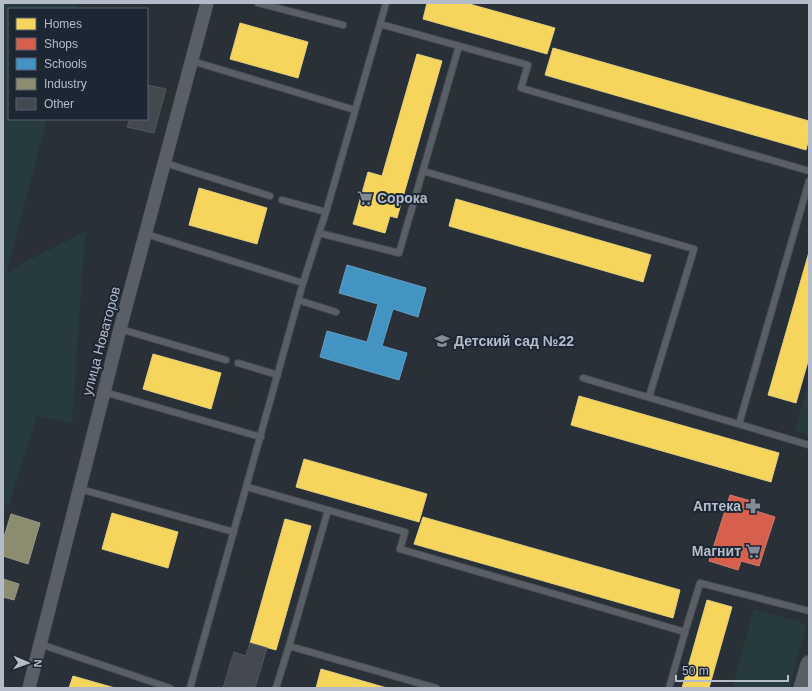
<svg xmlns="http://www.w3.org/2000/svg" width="812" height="691" font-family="Helvetica,sans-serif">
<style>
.green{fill:#273a3e}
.homes{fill:#f6d55c;stroke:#e2ce7d}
.shops{fill:#d6604d;stroke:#cc7c72}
.schools{fill:#4393c3;stroke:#659fc5}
.industry{fill:#8c8c6e;stroke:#989a89}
.building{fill:#444950;stroke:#52575f}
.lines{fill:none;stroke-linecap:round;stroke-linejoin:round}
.service-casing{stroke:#484c53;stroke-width:8}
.minor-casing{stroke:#484c53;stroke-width:14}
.tertiary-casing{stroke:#484c53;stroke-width:18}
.service{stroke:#5a5e66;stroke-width:6}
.minor{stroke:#5a5e66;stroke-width:13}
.tertiary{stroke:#5a5e66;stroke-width:16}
.labels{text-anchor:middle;stroke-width:4;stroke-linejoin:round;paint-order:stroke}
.poi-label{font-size:14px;font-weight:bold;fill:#b4bcc9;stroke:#1d2633;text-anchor:start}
.street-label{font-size:14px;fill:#b4bcc9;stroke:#1d2633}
</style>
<rect width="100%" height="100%" fill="#2a3038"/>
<path class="green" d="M3,3H77L75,9H9V119H47L6,275L23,263L85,232L72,423L32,415L36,418L9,505L3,503Z
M809,380V435L795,431Z
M754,609L807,624L789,688H732Z"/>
<path class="homes" d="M427,3H466L555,28L547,54L423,19Z
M240,23L308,42L298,78L230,59Z
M553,48L809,121V138L806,150L545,75Z
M417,54L442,61L397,218L390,216L385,233L353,224L368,172L382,176Z
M199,188L267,208L257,244L189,225Z
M456,199L651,255L643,282L449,226Z
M809,252V358L796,403L768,395Z
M153,354L221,373L211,409L143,389Z
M579,396L779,453L771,482L571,425Z
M304,459L427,494L419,522L296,487Z
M112,513L178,532L168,568L102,549Z
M423,517L680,590L673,618L414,544Z
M285,519L311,526L276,650L250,643Z
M707,600L732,607L709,688H682Z
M321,669L387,688H316Z
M73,676L115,688H69Z"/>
<path class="shops" d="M730,495L758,503L756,511L775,517L759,566L741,561L738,570L709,561Z"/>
<path class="schools" d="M347,265L426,288L418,317L393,309L382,346L407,353L399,380L320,357L327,331L367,342L378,304L339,293Z"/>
<path class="industry" d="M11,514L40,523L28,564L3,556V540Z
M3,579L19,584L14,600L3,597Z"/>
<path class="building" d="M147,85L166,89L154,133L127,127L130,119H147Z
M250,643L267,648L255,688H223L234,652L246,656Z"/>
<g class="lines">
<g class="service-casing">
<path id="service" d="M258,3L343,25
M380,24L528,65L521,88L809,171
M192,61L355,110
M165,163L270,196
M423,171L694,249L649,397
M282,200L326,212
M319,233L326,212L386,3
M146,234L303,283L319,233L399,253L459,46
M298,300L336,312
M120,329L226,360
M238,363L278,375
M583,378L809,445
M104,392L261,437
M739,424L809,181
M247,487L405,532L400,549L685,632L700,583L809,611
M80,489L234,532
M328,510L289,646L436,688
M40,644L170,688
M190,688L303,283
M276,688L289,646
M669,688L685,632"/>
</g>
<g class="minor-casing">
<path id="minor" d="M29,688L120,329L207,3"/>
</g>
<g class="tertiary-casing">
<path id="tertiary" d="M802,688L809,664"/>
</g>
<use href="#service" class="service"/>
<use href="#minor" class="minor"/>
<use href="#tertiary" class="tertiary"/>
</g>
<defs>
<g id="supermarket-bare" transform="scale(1.2)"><path d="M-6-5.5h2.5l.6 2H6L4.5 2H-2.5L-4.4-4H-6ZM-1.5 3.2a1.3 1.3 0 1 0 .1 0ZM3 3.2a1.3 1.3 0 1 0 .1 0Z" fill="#848b96" stroke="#1d2633" stroke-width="2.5" paint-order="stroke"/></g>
<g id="school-bare" transform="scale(1.2)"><path d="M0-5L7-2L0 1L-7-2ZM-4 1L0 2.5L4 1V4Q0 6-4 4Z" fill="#848b96" stroke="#1d2633" stroke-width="2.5" paint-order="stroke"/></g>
<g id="pharmacy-bare" transform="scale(1.2)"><path d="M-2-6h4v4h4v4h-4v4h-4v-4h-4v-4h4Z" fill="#848b96" stroke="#1d2633" stroke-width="2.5" paint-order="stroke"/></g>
</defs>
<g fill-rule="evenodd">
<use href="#supermarket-bare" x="365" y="198"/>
<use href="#school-bare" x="442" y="341"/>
<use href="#pharmacy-bare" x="753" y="506"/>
<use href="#supermarket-bare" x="753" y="551"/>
</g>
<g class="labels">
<g class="poi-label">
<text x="377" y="203">Сорока</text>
<text x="454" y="346">Детский сад №22</text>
<text x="741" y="511" text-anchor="end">Аптека</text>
<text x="741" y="556" text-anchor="end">Магнит</text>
</g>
<g class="street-label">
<text transform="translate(101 341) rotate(-75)" y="5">улица Новаторов</text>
</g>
</g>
<rect width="812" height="691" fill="none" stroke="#b4bcc9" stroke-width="8"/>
<rect x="8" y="8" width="140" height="112" fill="#1d2633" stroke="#59626f"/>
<rect x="16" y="18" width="20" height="12" fill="#f6d55c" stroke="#59626f"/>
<text x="44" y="28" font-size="12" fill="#b4bcc9">Homes</text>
<rect x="16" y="38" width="20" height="12" fill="#d6604d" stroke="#59626f"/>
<text x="44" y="48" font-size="12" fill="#b4bcc9">Shops</text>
<rect x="16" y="58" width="20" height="12" fill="#4393c3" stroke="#59626f"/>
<text x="44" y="68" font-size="12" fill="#b4bcc9">Schools</text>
<rect x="16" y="78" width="20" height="12" fill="#8c8c6e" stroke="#59626f"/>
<text x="44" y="88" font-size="12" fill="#b4bcc9">Industry</text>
<rect x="16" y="98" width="20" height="12" fill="#444950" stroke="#59626f"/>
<text x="44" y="108" font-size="12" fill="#b4bcc9">Other</text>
<g transform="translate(28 663) rotate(92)" stroke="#1d2633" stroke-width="3" paint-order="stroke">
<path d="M0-3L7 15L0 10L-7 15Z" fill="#b4bcc9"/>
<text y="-6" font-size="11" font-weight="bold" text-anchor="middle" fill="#b4bcc9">N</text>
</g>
<path d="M676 675v6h112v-6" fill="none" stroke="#b4bcc9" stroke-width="2"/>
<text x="682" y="675" font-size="12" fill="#b4bcc9" stroke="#1d2633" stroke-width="3" paint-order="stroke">50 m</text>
</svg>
